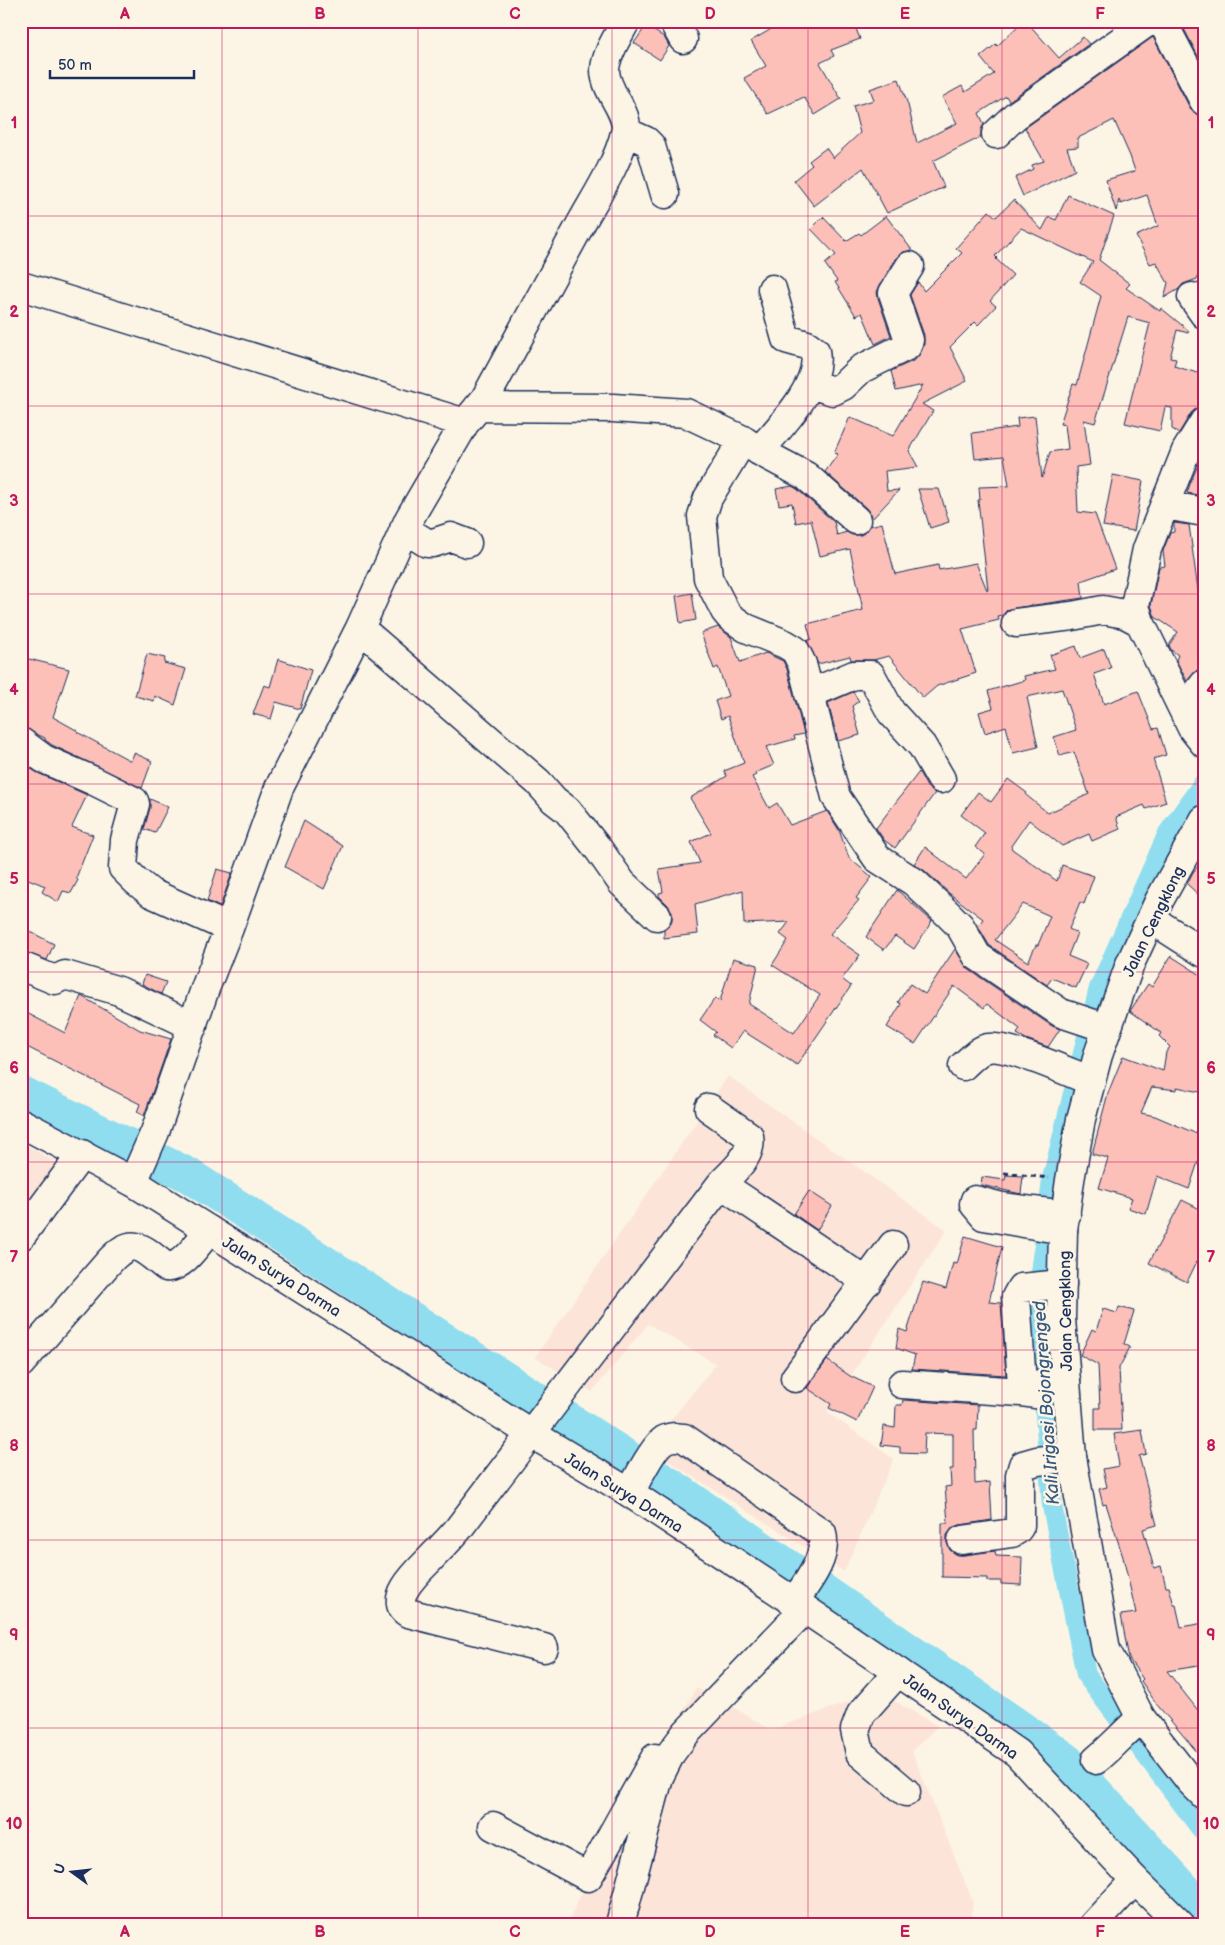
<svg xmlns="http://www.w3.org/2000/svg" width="1225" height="1945" font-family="'Balsamiq Sans',sans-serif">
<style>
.built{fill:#fce5d8}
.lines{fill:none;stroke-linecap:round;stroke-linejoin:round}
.canal{stroke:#90ddef;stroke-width:20}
.river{stroke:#90ddef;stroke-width:35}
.building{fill:#fcc0b9;stroke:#1b2f5e;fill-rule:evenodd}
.minor-casing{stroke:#1b2f5e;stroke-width:31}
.major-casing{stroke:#1b2f5e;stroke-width:31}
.path{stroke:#1b2f5e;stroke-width:3;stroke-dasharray:5 4;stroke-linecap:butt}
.minor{stroke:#fcf5e5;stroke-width:28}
.major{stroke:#fcf5e5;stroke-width:28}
.grid{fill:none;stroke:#c2185b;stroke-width:1;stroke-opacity:0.55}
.labels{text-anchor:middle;stroke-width:5;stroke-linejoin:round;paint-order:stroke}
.street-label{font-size:16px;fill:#1b2f5e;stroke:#fcf5e5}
.water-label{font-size:18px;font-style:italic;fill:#385a82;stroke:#fcf5e5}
.neatline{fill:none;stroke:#c2185b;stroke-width:2}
.grid-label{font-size:16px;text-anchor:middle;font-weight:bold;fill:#c2185b}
</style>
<rect width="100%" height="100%" fill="#fcf5e5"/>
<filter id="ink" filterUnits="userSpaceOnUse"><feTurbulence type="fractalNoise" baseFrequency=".02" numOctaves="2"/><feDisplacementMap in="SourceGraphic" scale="10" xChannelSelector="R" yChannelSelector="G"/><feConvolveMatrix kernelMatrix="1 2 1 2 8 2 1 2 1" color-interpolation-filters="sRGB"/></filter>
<g filter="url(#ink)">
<path class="built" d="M728,1076L947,1230L827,1412L894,1459L844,1572L648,1448L716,1364L648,1324L592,1392L535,1357Z
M21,1142L76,1174L21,1243Z
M696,1688L717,1697L771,1730L878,1691L938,1726L912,1751L973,1902L970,1924H567L579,1898Z"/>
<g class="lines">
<path class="canal" d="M1204,782L1168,833L1099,988L1052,1179L1037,1307L1052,1506L1086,1675L1204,1833"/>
<path class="river" d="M21,1093L188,1175L676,1489L1065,1759L1204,1911"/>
</g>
<path class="building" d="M785,21H853L860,39L831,50L834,56L820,63L841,99L815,115L804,97L768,114L744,78L766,66L751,41Z
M1023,21H1026L1059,58L1083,37L1089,44L1009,101L1006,96L979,113L984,124L981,130V137L933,161L944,187L887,213L863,168L814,206L794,180L812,165L809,161L826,148L833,158L860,133L853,106L874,100L870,89L899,79L908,105L917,143L957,123L942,97L962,86L965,92L994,74L980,57L996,44L997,46Z
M1180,21H1204V59L1201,62Z
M646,26L664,37L669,46L660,60L634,43Z
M1153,37L1190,108L1196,114L1204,117V257L1197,279L1183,284L1179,289L1164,298L1168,283L1156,262L1150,264L1136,236L1158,226L1147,195L1121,204L1119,200L1116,211L1106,180L1135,171L1130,156L1114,120L1078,138V147L1067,148L1075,170L1023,196L1015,178L1033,169L1032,165L1044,161L1025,128Z
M1068,195L1114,216L1099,260L1130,284L1126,288L1160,311L1161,308L1189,331L1188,333L1177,330L1170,358L1176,359L1174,366L1204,375V406L1197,408L1191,413L1179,433L1172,429V408L1165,407L1160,431L1125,423L1150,323L1128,317L1095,423L1084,420L1090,465L1076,467L1078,512L1095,514L1115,569L1081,581L1083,598L1014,608L1007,610L1003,615L998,616L999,620L962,629L976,673L937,686L923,698L889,656L873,660H851L850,656L818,664L807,641L811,639L807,624L863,610L850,549L820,556L811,520L796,523L792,503L779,505L776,489L792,486L797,489L834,522L837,535L847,532L853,535H861L867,531L870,526L882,523L895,574L938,565L939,570L976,563L987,590H988L978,500H980L979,487L1009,486L1004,456L975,459L972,433L1018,427L1017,418L1035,416L1042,478L1050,452L1068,449L1065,425L1060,424L1073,384L1077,385L1101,296L1080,282L1093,262L1021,228L995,256L997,258L996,259L1013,275L990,301L996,306L978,325L975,322L950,347L967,381L922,404L933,411L909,451L918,467L885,471L887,491L899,490L873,518L866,508L825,472L838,454L834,453L850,417L893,436L923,385L896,391L891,371L915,360L921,352L924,345V335L910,295L918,282L924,291L962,253L956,248L989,211L996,217L1014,200L1042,230L1049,217L1056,220Z
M886,216L912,250L903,252L897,257L880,285L877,292L878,298L891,336L875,344L862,313L856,316L835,282L837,281L825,264L836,255L811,229L823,217L846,241L859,233L861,235Z
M1204,452V496L1187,493L1191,481Z
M1113,475L1143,481L1134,531L1103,526Z
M918,489H939L949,522L930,528Z
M1174,523L1189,525L1199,597L1204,594V669L1197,670L1187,681L1176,660L1178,655L1171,650L1169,645L1178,632L1155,617L1151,605L1159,567L1165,566L1163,551L1170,533L1174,532Z
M692,593L696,620L680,623L676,596Z
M718,627L731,637L740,662L766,653L783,661L787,669L804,734L794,736L795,739L766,747L774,765L755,773L756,775L752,777L769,808L777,803L790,825L827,811L839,830L849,858L872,877L856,898L859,900L830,934L860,955L842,979L851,986L797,1065L743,1031L731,1048L713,1035L716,1032L700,1020L715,998L720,1001L733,958L758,965L749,1004L794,1033L820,995L772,965L788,940L780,934L789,922L744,924L743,890L695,904L698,934L664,938V930L669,926L672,920V912L668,905L659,896V893L663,892L659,869L700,863L691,842L711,833L690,798L727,776L724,771L744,763L728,716L721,719L715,701L728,696L718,667L714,669L701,633Z
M1076,646L1080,658L1104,649L1111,668L1094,674L1104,704L1138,691L1153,729L1158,728L1166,755L1153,759L1166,802L1146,809L1144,805L1116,817L1120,829L1092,841L1089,834L1062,846L1029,820L1011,846L1012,849L1057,881L1062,865L1094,876L1084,904L1080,902L1069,929L1077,933L1068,956L1087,964L1076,988L1052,978L1047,985L989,945L978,926L983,919L950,894L925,871L914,864L925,847L966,879L985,854L975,847L985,833L961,815L978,792L991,802L1008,779L1027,793L1026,795L1048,813L1089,794L1074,752L1060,756L1054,737L1076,730L1062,689L1027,697L1038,747L1013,753L1006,726L985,733L979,712L993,708L988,691L1025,680L1024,676L1055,669L1050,655ZM1023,904L1050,916L1038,945H1036L1028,962L995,940Z
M147,654L165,658L164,663L186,669L175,705L155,696L154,701L135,696Z
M21,657L69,669L53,717L78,731L77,732L131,761L134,753L152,761L142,788L52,745L45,740V738L21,727Z
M278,659L311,670L300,709L276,702L271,719L253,714L264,685L270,687Z
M853,692L859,701L852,706L860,735L838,741L828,703Z
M21,763L38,773L87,795L72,827L93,835L76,878L78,880L71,893L63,891L58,902L42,892L45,886L21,876Z
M919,772L927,787L935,793L895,848L884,840L876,828Z
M150,799L168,807L155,833L144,829L150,808Z
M304,821L343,846L324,889L285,867Z
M1204,860V900L1187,884L1193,872Z
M217,869L232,873L220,907L207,901Z
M897,890L932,921L914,949L895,936L884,950L866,937Z
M21,927L54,944L47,960L21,951Z
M955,949L968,969L1052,1026L1060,1029L1048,1047L1026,1039L1017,1034L1020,1029L987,1004L984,1008L954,986L915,1044L887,1027L901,1004L898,1002L910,984L925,994Z
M1171,956L1204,977V1093L1177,1087V1090L1152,1087L1141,1113L1155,1116L1204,1137V1164L1198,1162L1189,1189L1157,1176L1146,1214L1128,1208L1132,1198L1099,1188L1108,1158L1092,1154L1108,1093L1123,1056L1163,1071L1166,1052L1170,1047L1159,1036L1161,1033L1130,1011L1148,984L1152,987Z
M145,975L166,982L161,994L142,984Z
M81,996L140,1030L171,1039L144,1116L137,1112L140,1104L21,1044V1010L65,1033Z
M1006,1175L1023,1176L1021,1194L981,1185L982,1177L1005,1180Z
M809,1191L832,1206L817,1230L794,1214Z
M1182,1200L1204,1211L1197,1228L1204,1232V1247L1187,1282L1149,1263Z
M965,1236L1002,1247L989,1302L1001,1303L1006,1375L912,1369L915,1355L896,1348L899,1329L907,1332L923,1282L946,1289L953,1263L957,1264Z
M1119,1307L1134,1311L1124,1344L1130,1347L1119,1368L1122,1430H1095V1408H1100L1098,1365L1080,1355L1092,1329L1096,1331L1103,1309L1117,1313Z
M827,1360L850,1376L873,1387L857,1422L829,1408L831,1404L807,1388Z
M903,1400L978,1405L977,1430H974L975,1484L990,1482L992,1520L960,1525L953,1527L947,1535V1543L950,1550L957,1555H964L995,1551L996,1556L1022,1557L1021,1585L1001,1584V1581H987V1578L942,1577V1523H948L945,1487L951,1486L950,1469H953V1434L925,1433L924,1454L900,1453V1447L881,1445L884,1426L895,1428L896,1405H902Z
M1142,1430L1146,1454L1139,1456L1157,1525L1143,1529L1154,1568L1161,1566L1166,1587H1169L1174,1605H1176L1181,1627L1204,1623V1665L1167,1671L1204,1718V1760L1158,1706L1141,1681L1143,1679L1129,1659L1121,1615L1136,1613L1123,1557L1106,1504L1103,1505L1099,1489L1107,1487L1103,1469L1119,1466L1114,1434Z"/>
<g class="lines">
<g class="minor-casing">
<path id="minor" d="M673,21L683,39
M1162,21L1204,101
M626,132L646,141L651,146L665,194
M996,134L1015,116L1149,21
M21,286L465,423
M1192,297L1204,314
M810,384L833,391L843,386L861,369L907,346L909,340L893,293L910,266
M478,407L613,408L686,413L743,440L759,451L806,476L856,520
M1204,422L1186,451L1147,549L1135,606L1140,622L1192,728L1204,743
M743,440L708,498L702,516L708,578L725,611L730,617L746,628L785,644L795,650L802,664L836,797L877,858L914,882L948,914L960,926L977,956L1061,1013L1106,1028
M759,451C780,427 822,385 815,351L807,345L786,339L772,289
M1165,505L1204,512
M404,529L427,543H433L451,537L467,543
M1016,623L1072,616L1103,610L1125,614L1140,622
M360,628L538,782L554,800L567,810L599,850L622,883L657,916
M809,694L854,675H871L891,712L922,746L941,779
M1184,711L1204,684
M21,742L44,759L94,781L134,801L135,804L125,840L123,868L136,881L151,893L229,928
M1151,919L1204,953
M21,966L55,980L65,975L119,991L193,1026
M963,1066C970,1060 978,1050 988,1048C1007,1044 1070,1073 1091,1081
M133,1182L155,1132L206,986L229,928L279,788L360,628L409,519L465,423L485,399C516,342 547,286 578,229C594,199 617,166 625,133C631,113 605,93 605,70C605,56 619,34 626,21
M721,1184L867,1282
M1063,1230L984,1216L974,1204L975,1200L1002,1207L1066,1215
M21,1236L82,1154
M1062,1284L1021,1288L1016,1297L1022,1384L1026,1386L1066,1381
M21,1363L108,1263C133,1235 141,1247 166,1267C181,1270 200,1241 209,1230
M795,1378L893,1245
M902,1384L1021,1392L1041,1395
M630,1493C636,1481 653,1447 664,1440C671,1436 676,1437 684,1438L822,1533C828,1558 807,1583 793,1603
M962,1540L1012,1533L1017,1530L1020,1526V1475L1023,1465L1037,1461L1072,1457
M544,1648L408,1613C385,1599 423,1567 433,1556C442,1547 451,1538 459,1528C547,1414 634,1299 721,1184C734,1170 753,1156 749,1136L709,1108
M898,1672L861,1714L855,1730L860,1753L906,1792
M1096,1760C1112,1747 1125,1732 1141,1718
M493,1826L588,1877C611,1838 632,1798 655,1758
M620,1924L659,1777L671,1753L686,1733L805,1609
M1094,1924L1135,1880"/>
</g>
<g class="major-casing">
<path id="major" d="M1204,820L1159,901L1130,964L1098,1055L1081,1119L1070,1180L1063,1230L1061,1319L1072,1457L1106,1650L1141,1718L1190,1781L1204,1795
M21,1123L133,1182L532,1434L630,1493L805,1609L1017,1753L1135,1880L1180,1924"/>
</g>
<path class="path" d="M1004,1173L1049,1178"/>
<use href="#minor" class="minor"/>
<use href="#major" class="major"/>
</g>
</g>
<path class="grid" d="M222,21V1924M418,21V1924M612,21V1924M808,21V1924M1002,21V1924M21,216H1204M21,406H1204M21,594H1204M21,784H1204M21,972H1204M21,1162H1204M21,1350H1204M21,1540H1204M21,1728H1204"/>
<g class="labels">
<g class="street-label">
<text transform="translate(1153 921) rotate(-64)" y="6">Jalan Cengklong</text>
<text transform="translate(282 1276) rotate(32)" y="6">Jalan Surya Darma</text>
<text transform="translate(1065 1311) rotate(-91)" y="6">Jalan Cengklong</text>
<text transform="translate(624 1492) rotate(32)" y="6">Jalan Surya Darma</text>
<text transform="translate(961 1716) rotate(35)" y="6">Jalan Surya Darma</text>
</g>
<g class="water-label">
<text transform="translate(1046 1403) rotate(-94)" y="6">Kali Irigasi Bojongrenged</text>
</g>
</g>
<rect width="1225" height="1945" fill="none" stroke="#fcf5e5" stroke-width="55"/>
<g transform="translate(72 1872) rotate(285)" stroke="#fcf5e5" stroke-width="4" paint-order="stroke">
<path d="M0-4L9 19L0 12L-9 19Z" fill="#1b2f5e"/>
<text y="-8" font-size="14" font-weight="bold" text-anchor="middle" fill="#1b2f5e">U</text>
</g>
<path d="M50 70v8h144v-8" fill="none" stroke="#1b2f5e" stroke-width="2.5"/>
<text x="58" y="70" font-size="15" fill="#1b2f5e" stroke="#fcf5e5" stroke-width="4" paint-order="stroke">50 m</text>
<rect x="28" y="28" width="1170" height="1890" class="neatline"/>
<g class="grid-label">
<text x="125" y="19">A</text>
<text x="320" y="19">B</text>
<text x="515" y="19">C</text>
<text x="710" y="19">D</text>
<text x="905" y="19">E</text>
<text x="1100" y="19">F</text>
<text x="14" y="128">1</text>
<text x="1211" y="128">1</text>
<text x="14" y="317">2</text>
<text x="1211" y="317">2</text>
<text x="14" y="506">3</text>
<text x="1211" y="506">3</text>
<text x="14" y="695">4</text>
<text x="1211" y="695">4</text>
<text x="14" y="884">5</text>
<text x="1211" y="884">5</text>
<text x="14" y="1073">6</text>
<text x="1211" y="1073">6</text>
<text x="14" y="1262">7</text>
<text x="1211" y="1262">7</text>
<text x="14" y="1451">8</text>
<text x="1211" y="1451">8</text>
<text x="14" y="1640">9</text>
<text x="1211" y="1640">9</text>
<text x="14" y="1829">10</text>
<text x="1211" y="1829">10</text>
<text x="125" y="1937">A</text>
<text x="320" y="1937">B</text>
<text x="515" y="1937">C</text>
<text x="710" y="1937">D</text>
<text x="905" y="1937">E</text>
<text x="1100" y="1937">F</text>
</g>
</svg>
